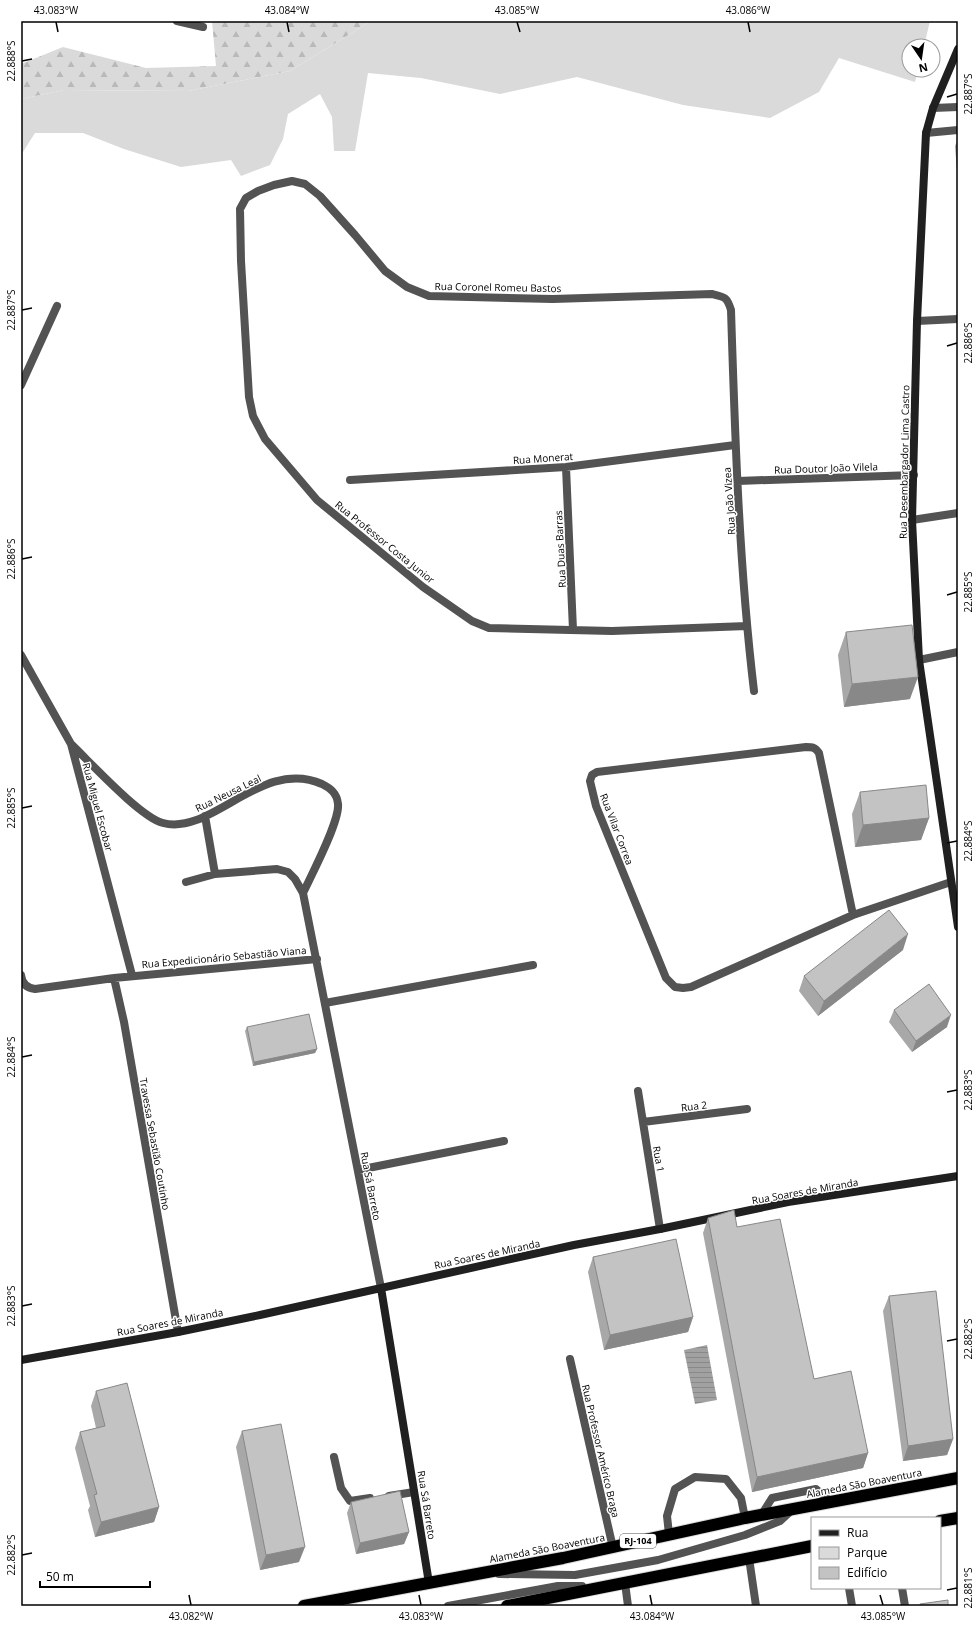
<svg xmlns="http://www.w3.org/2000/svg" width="979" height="1627" font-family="'Open Sans',sans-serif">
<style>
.green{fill:#dadada}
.forest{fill:url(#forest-firs)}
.water{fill:url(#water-rules)}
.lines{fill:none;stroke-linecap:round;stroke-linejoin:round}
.highway-casing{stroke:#dbdbdb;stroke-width:14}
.lane{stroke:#535353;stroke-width:8}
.street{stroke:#535353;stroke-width:8}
.secondary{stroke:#202020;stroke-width:8}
.highway{stroke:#000;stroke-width:12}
.wall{fill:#a8a8a8}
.shaded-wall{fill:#888}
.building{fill:#c3c3c3;stroke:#888}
.ticks{fill:none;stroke:#000;stroke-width:1.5}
.labels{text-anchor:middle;stroke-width:3;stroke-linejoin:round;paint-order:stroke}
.shield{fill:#fff;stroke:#4c4c4c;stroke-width:1}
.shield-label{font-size:9px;font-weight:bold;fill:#000}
.street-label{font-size:10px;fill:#000;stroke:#fff}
.neatline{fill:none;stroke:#000;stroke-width:1.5}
.ticks-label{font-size:10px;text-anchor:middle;fill:#000}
</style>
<defs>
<pattern id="forest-firs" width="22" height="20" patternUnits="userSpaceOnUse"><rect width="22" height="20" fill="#dadada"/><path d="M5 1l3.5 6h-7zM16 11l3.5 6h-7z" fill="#b9b9b9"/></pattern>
<pattern id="water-rules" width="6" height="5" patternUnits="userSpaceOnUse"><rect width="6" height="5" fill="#a1a1a1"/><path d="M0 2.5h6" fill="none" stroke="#898989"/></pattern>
</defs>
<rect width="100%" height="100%" fill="#fff"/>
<path class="green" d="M371,21H930L924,46H909V70H918L915,82L839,58L819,92L770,118L683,105L577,77L500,94L421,78L368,73L355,151H334L332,117L320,94L288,114L283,139L270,165L241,176L231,160L181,167L124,149L83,133H35L21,155V99L64,90L188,91L290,71Z"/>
<path class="forest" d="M212,21H371L290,71L188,91L64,90L21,99V64L63,47L146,68L216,66Z"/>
<path class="water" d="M707,1345L717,1400L695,1404L684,1350Z"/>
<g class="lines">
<g class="highway-casing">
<path id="highway" d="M940,1521L958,1518
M304,1606L563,1558L745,1518L958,1478
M507,1606L812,1546"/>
</g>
<path class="lane" d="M933,108L958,107
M926,133L958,130
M325,1003L533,965
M334,1457L341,1488L350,1501L370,1498
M389,1496L414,1492
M762,1514L772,1498L816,1489L831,1502
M669,1534L667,1516L675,1489L695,1477L726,1479L741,1498L745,1518
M499,1574L575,1575L658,1560L745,1535L780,1521L793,1509
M448,1606L558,1586H582"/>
<path class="street" d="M177,21L203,27
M917,321L958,319
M21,385L57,306
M566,467L573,630
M350,480L566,467L735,445
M738,481L914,475
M912,520L958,513
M747,626L612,631L489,628L472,621L423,587L317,500L265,439L253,416L249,397L241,261L240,209L246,198L258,191L274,185L292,181L305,184L320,196L355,235L385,271L407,287L429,296L553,299L712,294C725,297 727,297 731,310C735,437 739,565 754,691
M21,655L71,744L132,975
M919,660L958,652
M71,744C90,762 140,817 163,823C212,836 262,757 322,784C330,788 337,793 338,804C340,821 311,876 303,893
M205,816L215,874
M186,882L215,874L277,869L288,872L295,879L303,893L381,1288
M853,915L819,753C815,747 812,747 806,747L597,772L592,775L590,781L596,806L666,978L675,987L683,988L691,987L853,915L951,882
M21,975C22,984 27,988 35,989L114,978
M638,1091L660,1229
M643,1122L747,1109
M358,1170L504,1141
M178,1332L124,1022L114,978L317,959
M570,1359L613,1548
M749,1558L756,1606
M625,1583L628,1606
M849,1588L852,1606
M902,1588L905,1606"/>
<path class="secondary" d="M958,49L933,108L926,133L917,321L912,520L919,660L958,927
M381,1288L429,1583
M21,1360L178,1332L260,1315L574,1245L660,1229L788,1202L958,1176"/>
<use href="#highway" class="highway"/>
</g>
<path class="wall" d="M958,139V171H957L955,146Z
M846,632L910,699L844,707L838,655Z
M860,792L929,818L921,840L855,847L852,814Z
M903,950L818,1016L799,991L804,976Z
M894,1010L947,1027L912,1052L889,1022Z
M247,1027L317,1049L315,1053L253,1066L245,1031Z
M708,1218L737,1227L814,1379L868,1453L863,1468L752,1492L703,1233Z
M593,1257L693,1317L688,1332L604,1350L588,1272Z
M889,1296L953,1439L947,1455L903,1461L883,1311Z
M96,1391L159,1507L154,1522L95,1537L88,1510L90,1506L75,1448L80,1432L96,1428L91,1406Z
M242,1431L299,1562L260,1570L236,1447Z
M351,1502L409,1532L404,1544L356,1554L347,1513Z"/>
<path class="shaded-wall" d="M918,677L910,699L844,707L852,684Z
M929,818L921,840L855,847L863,825Z
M908,934L903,950L818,1016L824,1001Z
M951,1015L947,1027L912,1052L916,1041Z
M317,1049L315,1053L253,1066L254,1062Z
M693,1317L688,1332L604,1350L610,1335Z
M953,1439L947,1455L903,1461L908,1446Z
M868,1453L863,1468L752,1492L757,1477Z
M159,1507L154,1522L95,1537L101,1522Z
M409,1532L404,1544L356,1554L360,1543Z
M305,1547L299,1562L260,1570L266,1555Z"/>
<path class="building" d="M912,625L918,677L852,684L846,632Z
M926,785L929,818L863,825L860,792Z
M889,910L908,934L824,1001L804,976Z
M929,984L951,1015L916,1041L894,1010Z
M309,1014L317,1049L254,1062L247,1027Z
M734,1210L737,1227L780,1219L814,1379L851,1371L868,1453L757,1477L708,1218Z
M676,1239L693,1317L610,1335L593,1257Z
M936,1291L953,1439L908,1446L889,1296Z
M127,1383L159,1507L101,1522L94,1495L97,1494L80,1432L105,1426L96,1391Z
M281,1424L305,1547L266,1555L242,1431Z
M400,1491L409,1532L360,1543L351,1502Z
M948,1600V1606H920V1604Z"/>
<path class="ticks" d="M56,22L58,32M287,22L289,32M517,22L520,32M748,22L750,32M22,61L32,59M947,97L957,94M22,310L32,308M947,346L957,343M22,559L32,557M947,595L957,592M22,808L32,806M947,843L957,841M22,1057L32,1055M947,1092L957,1090M22,1306L32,1304M947,1341L957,1339M22,1555L32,1553M947,1590L957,1588M189,1595L191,1605M419,1595L421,1605M650,1595L652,1605M880,1595L883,1605"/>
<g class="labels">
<rect class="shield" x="620" y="1534" width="36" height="14" rx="3"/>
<g class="shield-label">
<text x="638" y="1544">RJ-104</text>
</g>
<g class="street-label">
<text transform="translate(498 287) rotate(1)" y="4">Rua Coronel Romeu Bastos</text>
<text transform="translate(543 458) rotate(-4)" y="4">Rua Monerat</text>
<text transform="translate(904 462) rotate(-89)" y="4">Rua Desembargador Lima Castro</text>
<text transform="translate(826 468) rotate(-2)" y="4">Rua Doutor João Vilela</text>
<text transform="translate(729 501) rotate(-94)" y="4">Rua João Vizea</text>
<text transform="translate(385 542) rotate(39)" y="4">Rua Professor Costa Junior</text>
<text transform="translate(560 549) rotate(-93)" y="4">Rua Duas Barras</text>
<text transform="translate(228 793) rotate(-26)" y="4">Rua Neusa Leal</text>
<text transform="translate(98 807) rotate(75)" y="4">Rua Miguel Escobar</text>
<text transform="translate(617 829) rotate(69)" y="4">Rua Vilar Correa</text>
<text transform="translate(224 957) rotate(-5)" y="4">Rua Expedicionário Sebastião Viana</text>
<text transform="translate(694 1106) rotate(-7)" y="4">Rua 2</text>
<text transform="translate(155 1144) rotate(80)" y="4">Travessa Sebastião Coutinho</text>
<text transform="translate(659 1159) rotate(80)" y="4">Rua 1</text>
<text transform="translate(371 1186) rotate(79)" y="4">Rua Sá Barreto</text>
<text transform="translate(805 1191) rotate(-10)" y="4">Rua Soares de Miranda</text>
<text transform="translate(487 1254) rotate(-12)" y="4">Rua Soares de Miranda</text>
<text transform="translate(170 1322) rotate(-11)" y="4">Rua Soares de Miranda</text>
<text transform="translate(601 1451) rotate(77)" y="4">Rua Professor Américo Braga</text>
<text transform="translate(864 1483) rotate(-11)" y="4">Alameda São Boaventura</text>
<text transform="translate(427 1505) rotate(81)" y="4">Rua Sá Barreto</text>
<text transform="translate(547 1548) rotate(-11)" y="4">Alameda São Boaventura</text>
</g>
</g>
<rect width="979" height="1627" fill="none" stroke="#ffffff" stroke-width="44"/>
<rect x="811" y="1517" width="130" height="72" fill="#ffffff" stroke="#999999"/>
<rect x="819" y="1530" width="20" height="6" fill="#202020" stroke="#999999"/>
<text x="847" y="1537" font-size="12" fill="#000000">Rua</text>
<rect x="819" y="1547" width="20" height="12" fill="#dadada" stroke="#999999"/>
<text x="847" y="1557" font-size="12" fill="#000000">Parque</text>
<rect x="819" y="1567" width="20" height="12" fill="#c3c3c3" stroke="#999999"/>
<text x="847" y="1577" font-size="12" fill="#000000">Edifício</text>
<g transform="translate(921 58) rotate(167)"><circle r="19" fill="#ffffff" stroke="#999999"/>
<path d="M0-3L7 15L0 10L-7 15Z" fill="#000000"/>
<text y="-6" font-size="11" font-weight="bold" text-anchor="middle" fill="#000000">N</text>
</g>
<path d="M40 1581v6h110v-6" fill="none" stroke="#000000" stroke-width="2"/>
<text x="46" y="1581" font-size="12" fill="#000000" stroke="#ffffff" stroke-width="3" paint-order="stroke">50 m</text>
<rect x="22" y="22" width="935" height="1583" class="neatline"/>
<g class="ticks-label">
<text x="56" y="14">43.083°W</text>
<text x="287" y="14">43.084°W</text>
<text x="517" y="14">43.085°W</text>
<text x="748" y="14">43.086°W</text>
<text transform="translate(11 61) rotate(-90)" y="4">22.888°S</text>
<text transform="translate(968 94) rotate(-90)" y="4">22.887°S</text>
<text transform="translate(11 310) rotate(-90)" y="4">22.887°S</text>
<text transform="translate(968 343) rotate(-90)" y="4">22.886°S</text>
<text transform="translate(11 559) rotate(-90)" y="4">22.886°S</text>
<text transform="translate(968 592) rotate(-90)" y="4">22.885°S</text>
<text transform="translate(11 808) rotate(-90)" y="4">22.885°S</text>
<text transform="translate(968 841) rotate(-90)" y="4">22.884°S</text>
<text transform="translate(11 1057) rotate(-90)" y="4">22.884°S</text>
<text transform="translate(968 1090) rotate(-90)" y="4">22.883°S</text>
<text transform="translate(11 1306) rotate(-90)" y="4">22.883°S</text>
<text transform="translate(968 1339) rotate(-90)" y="4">22.882°S</text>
<text transform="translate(11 1555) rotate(-90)" y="4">22.882°S</text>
<text transform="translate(968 1588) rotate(-90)" y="4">22.881°S</text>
<text x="191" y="1620">43.082°W</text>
<text x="421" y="1620">43.083°W</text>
<text x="652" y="1620">43.084°W</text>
<text x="883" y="1620">43.085°W</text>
</g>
</svg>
